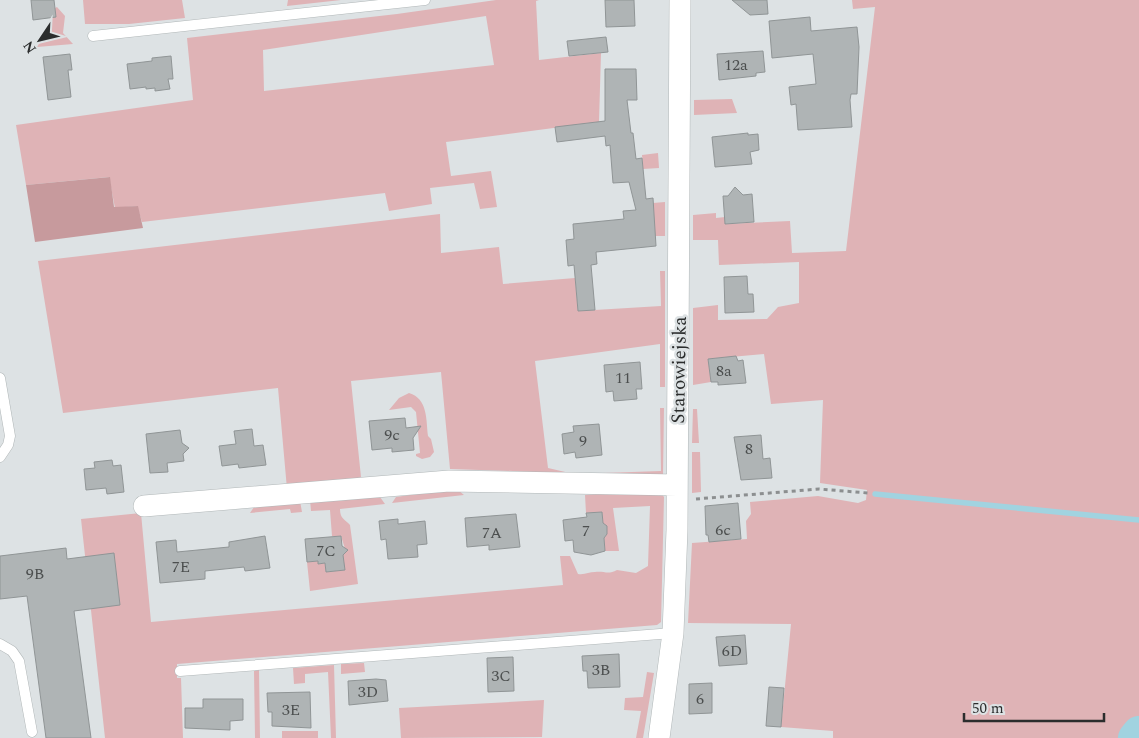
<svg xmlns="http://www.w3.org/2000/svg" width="1139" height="738" font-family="Spectral,serif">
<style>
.green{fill:#dfb3b6;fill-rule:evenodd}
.forest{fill:#c79a9d}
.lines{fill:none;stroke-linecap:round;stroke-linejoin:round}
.stream{stroke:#a1d3e0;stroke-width:5.5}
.river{stroke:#a1d3e0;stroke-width:34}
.building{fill:#afb4b5;stroke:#909596}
.service-casing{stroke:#b1b7b8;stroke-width:11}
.minor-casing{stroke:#b1b7b8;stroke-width:22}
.path{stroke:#8c8f90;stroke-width:3;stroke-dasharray:4 4;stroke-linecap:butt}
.service{stroke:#fff;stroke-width:10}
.minor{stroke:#fff;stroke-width:21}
.labels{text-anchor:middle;stroke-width:5;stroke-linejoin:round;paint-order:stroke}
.number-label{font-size:16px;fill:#4c4f4f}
.street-label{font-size:19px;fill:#2b2d2d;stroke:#dde2e4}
</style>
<rect width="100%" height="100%" fill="#dde2e4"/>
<path class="green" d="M83,0H182L185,18L129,24H85Z
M288,0H341L287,6Z
M496,0H539L536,1L539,60L601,53L599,122L446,142L451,176L491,171L497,207L480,209L474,183L430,188L432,204L389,211L385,193L142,222L137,206L115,208L109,177L26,185L16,125L193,100L187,38L397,14ZM486,16L494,65L264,91L263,50Z
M852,0H1139V738H833V731L781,727L791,624L688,623L692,543L747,539L746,521L751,514L750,502L818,496L858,503L866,500L867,490L820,483L823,400L771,404L764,354L708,359L711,382L693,385V308L718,305V320L767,319L778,307L799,303V262L719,265L718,240H693V215L716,213V218L725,217V224L790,221L792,253L846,251L875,7L853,9Z
M57,7L65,16L63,33L73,44L37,47C46,34 48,21 55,8Z
M732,99L737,113L694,115V100Z
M658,153L659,168L643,169L642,155Z
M665,202V236H655L653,203Z
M440,214L441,253L499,247L503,284L575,278L578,311L661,306L660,271H665V387H660V344L535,361L548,468L574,474L661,471L660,408H664L663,474L549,475L513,471L450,469L441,372L351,381L361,477L354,482L287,489L278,388L63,413L38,261Z
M409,393C428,399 426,419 428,436L431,439L434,452L430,457L422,459L416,456V454L420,453L416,412L411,407L389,410L399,398Z
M693,409H697L699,443H692Z
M692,452H700L701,492L692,493Z
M451,489L458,490L464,495L392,503L396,497Z
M659,490L664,497L661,622L657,625L177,664V678H181L183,738H105L81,519L141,513L151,622L563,585L560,556H570L578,574C585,575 589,572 595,572C605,571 608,575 617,570L636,573L648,566L650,506L613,508L619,551H605L604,538L607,534V527L603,523L602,512L586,513L585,495Z
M380,497L385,504L340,509C340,519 345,519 350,525L358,584L310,591L307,562L318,561L319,564L325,563L326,572L344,570L343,555L346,552L341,536H332L330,510L311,511L310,500Z
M300,501L302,512L291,513L290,509L250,513L254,507Z
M364,663L365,672L341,674V664Z
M334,665L336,738H331L328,672L305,674V683L294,684L293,668Z
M259,670L260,738H255L254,671Z
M647,672L654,673L643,738H636L641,711L624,710L625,698L643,697Z
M544,700L542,737L401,738L399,708Z
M282,731H318V738H282Z"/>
<path class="forest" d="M110,177L114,207L138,206L143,228L35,242L26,185Z"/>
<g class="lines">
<path class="stream" d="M875,494L1139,520"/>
<path class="river" d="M1135,738L1139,733"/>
</g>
<path class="building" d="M31,0H54L56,17L33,20Z
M605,0H634L635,26L606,27Z
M732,0H767L768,14L750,15Z
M810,17L811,31L857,27L859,47L857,94H851L850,100L852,127L798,130L796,104L791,105L789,87L816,84L813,54L772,58L769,21Z
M606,37L608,52L569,56L567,41Z
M763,51L765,72L756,73V76L719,80L717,54Z
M70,54L72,70H68L71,97L48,100L43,57Z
M171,56L173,79H168L170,89L155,91V88L146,89V87L130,89L127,64L152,61V58Z
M605,69H636L637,100H627L631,133H633L636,159L642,158L646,199L653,198L656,246L596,252L597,264L591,265L595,310L578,311L574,265L568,266L566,240L574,239L573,224L624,219L623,211L636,210L629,182L613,183L610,145L606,146L605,136L557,142L555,127L605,121Z
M748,133V135L758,134L759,150L750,152L752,164L715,167L712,137Z
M735,187L743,195L752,194L754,222L725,224L723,196H728Z
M747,276L748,294H753L754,312L725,313L724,277Z
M736,356L738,361L743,360L746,383L718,385V382H711L708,359Z
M640,362L642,389H636L637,399L614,401L613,391L606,392L604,365Z
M405,418L406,428L421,426L413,438L414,450L392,452V448L372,450L369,421Z
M599,424L602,455L576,458L575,452L564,454L562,434L574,432L573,426Z
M252,429L254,446L263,445L266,465L239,468L238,464L222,466L219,446L236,444L234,431Z
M180,430L182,443L189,448L183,454L184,461L167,463L168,472L150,473L146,434Z
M761,435L763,459L770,458L772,478L741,480L734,437Z
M112,460L113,466L121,465L124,492L107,494L106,488L86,490L84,469L95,468L94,462Z
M738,503L741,539L709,542L708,535H706L705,506Z
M602,512L603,523L607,526V534L604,538L605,551L591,555L574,552L573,540L565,541L563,520L587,517L586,513Z
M516,514L520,547L489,550V545L467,547L465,518Z
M398,519V524L425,521L427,544L417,545L418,557L388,559L386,539L381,540L379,521Z
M265,536L270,568L245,571L244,567L205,571V579L160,583L156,542L176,540L177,552L229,547V542Z
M341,536L342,546L348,550L343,555L345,570L326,572L325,563L318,564V561L307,562L305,539Z
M66,548L67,559L114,553L120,605L74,611L91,738H46L27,596L0,599V556Z
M745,635L747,664L719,666L716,637Z
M619,654L620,687L588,688L587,671H583L582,656Z
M513,657L514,691L488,692L487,658Z
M376,679L386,680L388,701L349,705L348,681Z
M712,683V713L689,714V684Z
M769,687L784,688L781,727L766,726Z
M310,692L311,728L272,726V712H268L267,693Z
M203,699H243V720L230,721V730L185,728V708H203Z"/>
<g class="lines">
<g class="service-casing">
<path id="service" d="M93,36L425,0
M0,378L10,436L8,445L0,457
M0,644L12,651L19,661L32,732
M180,671L673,633"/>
</g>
<g class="minor-casing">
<path id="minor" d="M144,506L449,481L677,485
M659,738L673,633L677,530L680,0"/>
</g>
<path class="path" d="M696,499L819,489L868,493"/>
<use href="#service" class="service"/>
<use href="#minor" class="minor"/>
</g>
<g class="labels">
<g class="number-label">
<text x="736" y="70">12a</text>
<text x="724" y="376">8a</text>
<text x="623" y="383">11</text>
<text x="392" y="440">9c</text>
<text x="583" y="446">9</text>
<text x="749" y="454">8</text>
<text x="723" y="535">6c</text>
<text x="586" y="536">7</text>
<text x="492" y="538">7A</text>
<text x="326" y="556">7C</text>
<text x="181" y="572">7E</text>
<text x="35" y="579">9B</text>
<text x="732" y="656">6D</text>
<text x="601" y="675">3B</text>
<text x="501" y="681">3C</text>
<text x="368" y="697">3D</text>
<text x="700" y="704">6</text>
<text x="291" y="715">3E</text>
</g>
<g class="street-label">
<text transform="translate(678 370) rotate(-89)" y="7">Starowiejska</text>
</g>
</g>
<g transform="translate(40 40) rotate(235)" stroke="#dde2e4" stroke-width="4" paint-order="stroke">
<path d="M0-4L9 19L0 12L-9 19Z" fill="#2b2d2d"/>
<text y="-8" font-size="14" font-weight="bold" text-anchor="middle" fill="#2b2d2d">N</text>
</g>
<path d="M964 713v8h140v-8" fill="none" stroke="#2b2d2d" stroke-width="2.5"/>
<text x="972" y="713" font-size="15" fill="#2b2d2d" stroke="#dde2e4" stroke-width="4" paint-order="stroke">50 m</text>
</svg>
